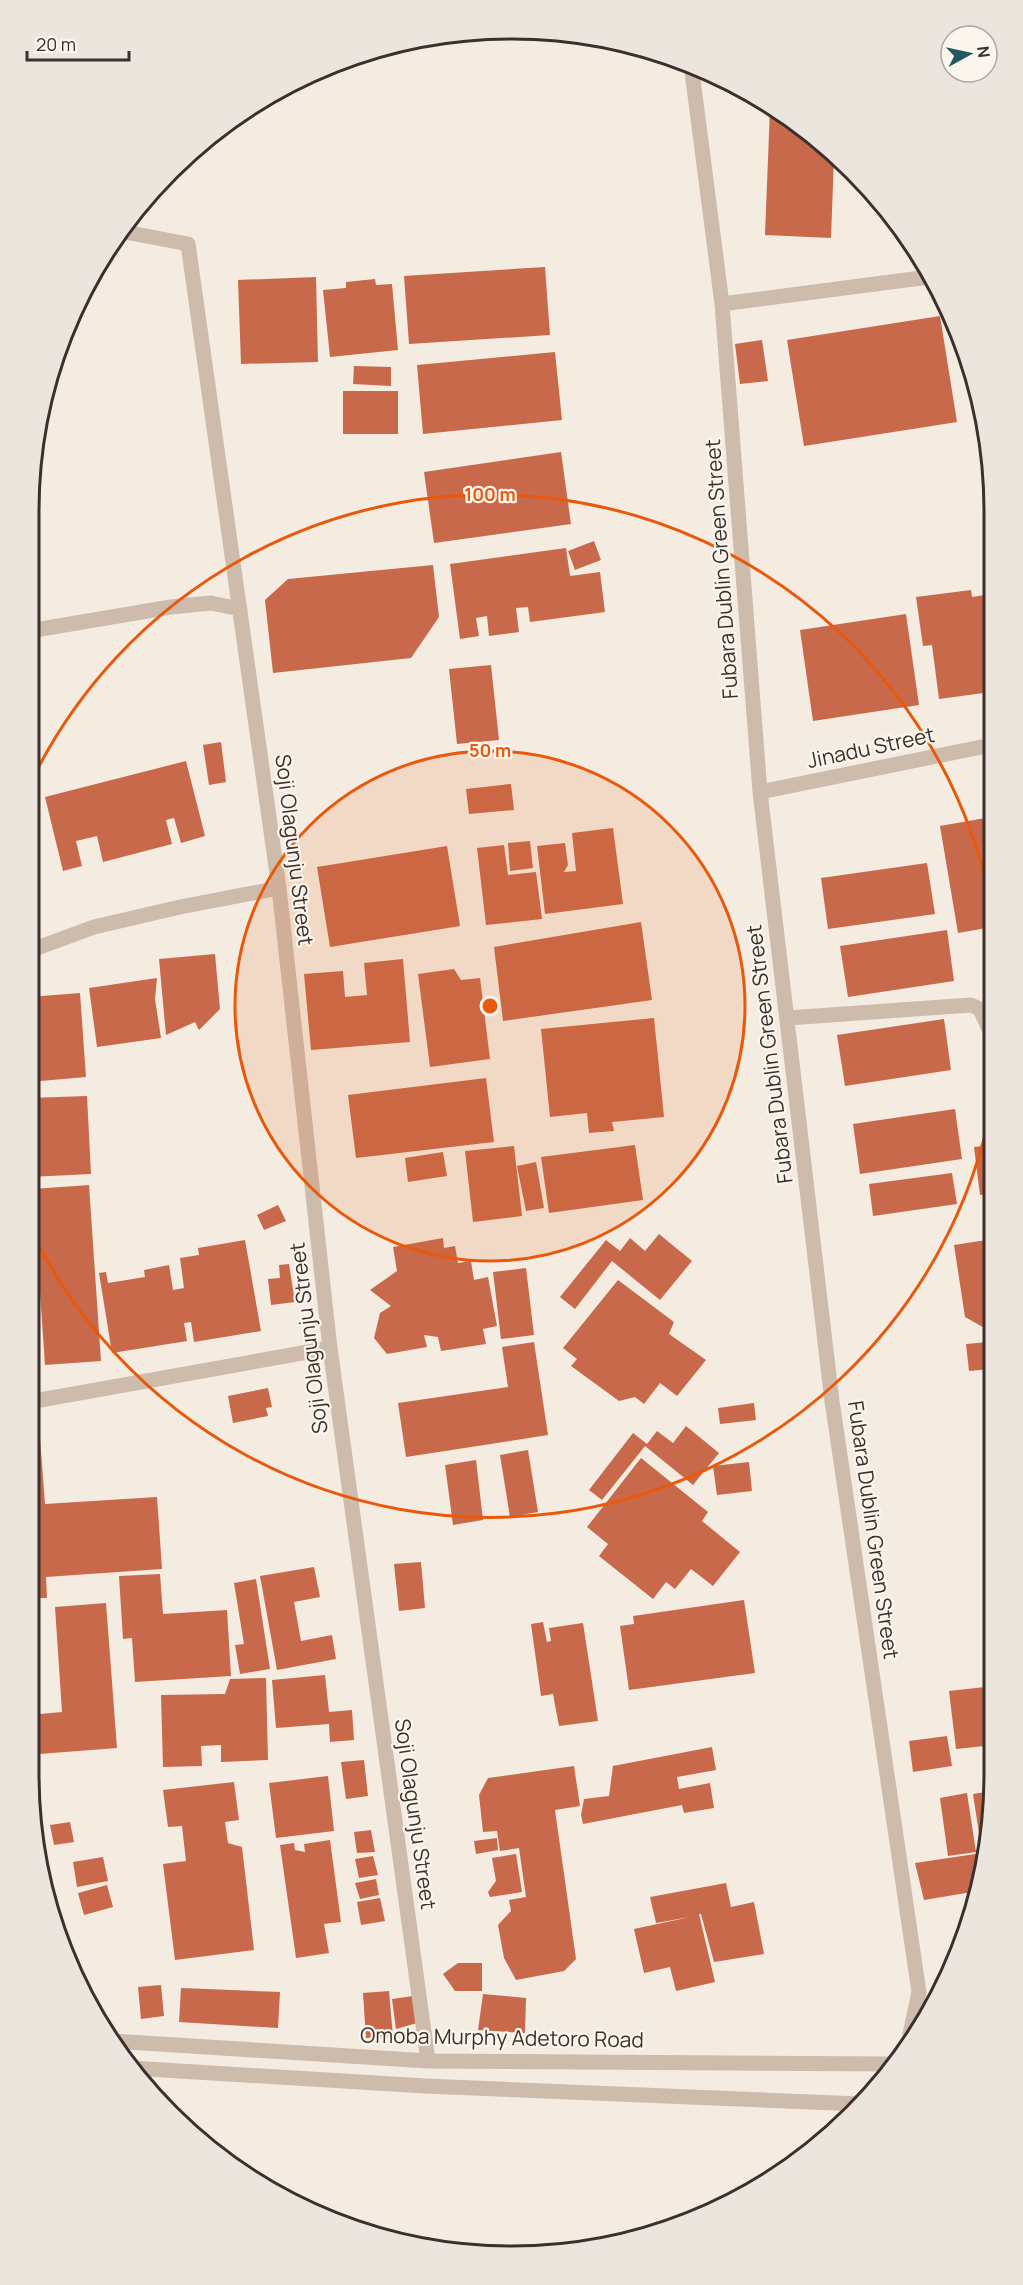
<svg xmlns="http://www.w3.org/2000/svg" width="1023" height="2285" font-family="Manrope,sans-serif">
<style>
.building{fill:#c8694b}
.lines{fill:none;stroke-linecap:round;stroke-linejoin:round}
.minor{stroke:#cdbbac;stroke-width:15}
.ring{fill:none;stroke:#e8590c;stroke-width:3}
.labels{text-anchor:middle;stroke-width:4.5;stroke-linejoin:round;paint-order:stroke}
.street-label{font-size:21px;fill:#3b302b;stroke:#fbf5ee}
.rim{fill:none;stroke:#3b302b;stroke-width:3}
.centre{fill:#e8590c;stroke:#fbf5ee;stroke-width:3}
.ring-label{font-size:18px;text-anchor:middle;font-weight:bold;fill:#e8590c;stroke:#fbf5ee;stroke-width:4.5;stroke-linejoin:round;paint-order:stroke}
</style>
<rect width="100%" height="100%" fill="#f4ebe1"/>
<path class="building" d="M770,108L805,128L834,157L831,238L765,235Z
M545,267L550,335L409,344L404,276Z
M316,277L318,362L241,364L238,280Z
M375,279L376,285L392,284L398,350L330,357L323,290L346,288V282Z
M940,316L957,422L804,446L787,340Z
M762,340L768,381L740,384L735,344Z
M555,352L562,420L423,434L417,365Z
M354,366L391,367V386L353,384Z
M343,391H398V434H343Z
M990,448V471H989L986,449Z
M561,452L571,524L434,543L424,472Z
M594,541L601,560L575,570L568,551Z
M566,548L570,576L600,572L605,612L530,622L528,607L516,608L519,632L489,636L487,616L476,618L479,636L460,639L450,564Z
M433,565L439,617L411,658L273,673L265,600L288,579Z
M971,590L972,597L991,594V692L939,699L932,645L923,646L916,597Z
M906,614L919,705L813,721L800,630Z
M491,665L499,740L457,744L449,669Z
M221,742L226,782L209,785L203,745Z
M186,761L205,836L181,843L174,818L166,820L172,844L103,862L97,836L76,841L82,866L63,871L45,797Z
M511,784L514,810L469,814L466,789Z
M991,817L992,927L958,933L940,826Z
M613,828L623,904L545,914L537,846L565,843L568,865L564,872L576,871L572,833Z
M530,841L533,868L510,871L508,843Z
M504,845L508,875L536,872L542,919L486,925L477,848Z
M447,846L460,926L330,947L317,867Z
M927,863L935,914L828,929L821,878Z
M641,922L652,1000L503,1021L494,947Z
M947,930L954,981L848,997L840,946Z
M992,935V962H991L986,936Z
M215,954L220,1009L199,1030L195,1022L166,1035L159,959Z
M403,959L410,1042L311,1050L304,974L343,971L345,997L367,995L364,963Z
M454,969L461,980L480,978L490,1059L430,1067L418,974Z
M157,978L155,999L161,1038L97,1047L89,988Z
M80,993L86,1077L29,1082V997Z
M654,1018L664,1117L612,1122L614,1131L589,1133L587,1113L550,1117L541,1029Z
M944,1019L951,1070L845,1086L837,1035Z
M486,1078L494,1142L356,1158L348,1095Z
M87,1096L91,1174L29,1177V1098Z
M955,1109L962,1159L860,1174L853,1124Z
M635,1145L643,1200L549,1213L541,1157Z
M993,1145V1194L980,1195L974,1147Z
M514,1146L522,1216L473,1222L465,1151Z
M443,1152L447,1176L408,1182L405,1158Z
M536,1162L544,1208L526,1211L517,1166Z
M952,1173L957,1204L873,1216L869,1184Z
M89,1185L101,1361L45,1365L33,1189Z
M278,1205L286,1221L264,1230L257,1215Z
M659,1234L692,1261L660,1300L612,1261L575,1309L560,1297L606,1240L620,1251L630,1238L645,1251Z
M443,1238L444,1248L455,1246L458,1263L471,1261L474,1280L488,1277L497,1326L483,1329L486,1344L441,1351L438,1337L424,1335L427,1347L387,1354L374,1338L380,1313L391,1306L370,1290L397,1271L393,1247Z
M993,1239V1327L988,1330L965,1317L954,1245Z
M245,1240L261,1331L194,1342L191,1322L184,1323L187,1341L112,1353L99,1273L106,1272L108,1283L145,1277L144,1270L169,1265L173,1290L184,1288L180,1258L199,1255L198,1248Z
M289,1264L295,1302L271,1305L268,1279L280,1278L279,1265Z
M526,1268L534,1335L501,1339L493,1272Z
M618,1280L674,1322L669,1334L706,1360L677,1396L660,1383L644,1404L635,1397L619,1401L571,1366L577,1359L563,1348Z
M534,1342L548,1435L406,1457L398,1403L508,1387L502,1347Z
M988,1342L991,1369L969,1371L966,1344Z
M268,1388L272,1407L266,1408L268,1416L233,1423L228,1396Z
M754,1403L756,1420L720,1424L718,1408Z
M39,1425L45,1504L157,1497L162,1569L46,1577L47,1598H33L29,1529V1426Z
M686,1426L719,1453L693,1485L645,1446L602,1500L589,1490L633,1433L647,1444L657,1431L673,1443Z
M528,1450L538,1512L510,1517L500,1455Z
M641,1458L708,1512L702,1521L740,1552L713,1586L691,1569L675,1589L666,1582L653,1599L599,1556L608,1544L587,1527Z
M476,1460L483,1520L453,1525L445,1465Z
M749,1462L752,1491L717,1495L713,1466Z
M994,1470V1486L988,1487L984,1472Z
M994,1495V1553H991L984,1496Z
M421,1562L425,1608L399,1611L394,1564Z
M314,1567L320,1597L294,1602L301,1641L332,1635L336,1659L277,1670L260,1576Z
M160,1574L163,1614L227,1610L231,1676L135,1682L132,1638L123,1639L119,1576Z
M256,1579L270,1669L240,1674L235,1645L244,1644L234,1583Z
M744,1600L755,1673L629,1690L620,1626L634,1624L633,1616Z
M106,1603L117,1748L39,1754L40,1774L29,1775V1715L62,1712L55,1607Z
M543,1622L547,1642L551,1641L549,1628L583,1623L598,1721L559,1726L553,1694L541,1696L531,1624Z
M325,1675L329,1712L352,1710L354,1740L330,1742L329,1724L276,1728L272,1680Z
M266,1678L268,1760L221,1762V1745L201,1746L202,1766L163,1767L161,1695L225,1694L230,1679Z
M994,1686V1745L956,1749L949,1691Z
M947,1736L952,1766L913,1772L909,1741Z
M712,1747L716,1770L677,1777L679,1789L710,1783L714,1808L684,1813L682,1805L583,1824L581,1815L584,1799L609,1796L613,1766Z
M364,1760L368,1796L346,1799L341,1762Z
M574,1766L580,1806L555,1810L576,1959L564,1971L516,1980L504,1958L498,1925L511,1911L509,1900L526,1897L519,1848L500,1851L497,1831L483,1832L479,1795L488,1778Z
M328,1776L334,1831L276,1838L269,1783Z
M234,1782L239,1820L225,1822L228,1843L242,1847L254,1950L175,1960L163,1864L186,1861L182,1826L168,1827L163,1790Z
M993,1791L985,1868L978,1891L924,1900L915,1863L982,1853L973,1794Z
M967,1793L976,1852L948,1856L940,1798Z
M70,1822L74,1842L54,1845L50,1825Z
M371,1830L375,1852L357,1853L354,1832Z
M497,1838L498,1850L476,1854L474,1841Z
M330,1840L341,1922L324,1924L329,1953L296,1958L280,1845L294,1843L295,1850L305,1852L304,1844Z
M516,1854L522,1892L490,1897L488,1892L496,1881L492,1858Z
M373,1856L378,1875L359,1878L355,1859Z
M103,1857L108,1881L77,1887L73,1862Z
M376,1879L379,1895L360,1899L355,1883Z
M726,1883L731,1907L754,1902L764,1954L714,1962L701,1914H699L715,1982L676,1991L670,1967L644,1973L634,1929L690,1917L656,1923L650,1897Z
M107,1885L113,1907L84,1915L78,1893Z
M380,1898L385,1921L361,1925L357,1902Z
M458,1963H482V1991H455L443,1974Z
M161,1985L164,2016L141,2019L138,1987Z
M181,1988L280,1992L278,2028L179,2022Z
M389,1991L393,2037L366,2038L363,1993Z
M483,1994L526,1998L525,2033L478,2030Z
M413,1996L417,2023L396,2029L392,1999Z"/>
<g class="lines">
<path class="minor" d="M691,64L722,304L760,792L832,1401L919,1992L910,2034
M120,231L188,244L279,888L330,1348L428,2061
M722,304L929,277
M29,631L171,607L211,603L240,609
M760,792L991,745
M29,951L94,927L180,907L279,888
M788,1018L971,1005L980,1009L992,1036
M29,1402L330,1348
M112,2041L428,2061L892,2064
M131,2068L425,2086L860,2104"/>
</g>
<circle cx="490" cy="1006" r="255" fill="#e8590c" fill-opacity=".12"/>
<g class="ring">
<circle cx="490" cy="1006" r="255"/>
<path d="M992 1104A511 511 0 0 1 29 1226M29 786A511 511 0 0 1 992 908"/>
</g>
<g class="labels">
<g class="street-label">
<text transform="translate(722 569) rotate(-94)" y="7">Fubara Dublin Green Street</text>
<text transform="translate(871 748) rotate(-12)" y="7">Jinadu Street</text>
<text transform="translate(294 850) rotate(83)" y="7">Soji Olagunju Street</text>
<text transform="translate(770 1054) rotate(-97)" y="7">Fubara Dublin Green Street</text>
<text transform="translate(309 1338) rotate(-97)" y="7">Soji Olagunju Street</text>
<text transform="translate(873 1530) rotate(82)" y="7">Fubara Dublin Green Street</text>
<text transform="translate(415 1814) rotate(82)" y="7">Soji Olagunju Street</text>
<text transform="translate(502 2038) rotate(1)" y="7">Omoba Murphy Adetoro Road</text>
</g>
</g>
<path d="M0 0H1023V2285H0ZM511 39H512A472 472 0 0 1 984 511V1774A472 472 0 0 1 512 2246H511A472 472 0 0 1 39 1774V511A472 472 0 0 1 511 39Z" fill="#ece5de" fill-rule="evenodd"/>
<path class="rim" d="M511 39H512A472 472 0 0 1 984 511V1774A472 472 0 0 1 512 2246H511A472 472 0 0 1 39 1774V511A472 472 0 0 1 511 39Z"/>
<circle cx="490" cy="1006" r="9" class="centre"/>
<g class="ring-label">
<text x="490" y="501">100 m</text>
<text x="490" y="757">50 m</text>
</g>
<g transform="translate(969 54) rotate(82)"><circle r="28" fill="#fbf5ee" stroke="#aea6a0" stroke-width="1.5"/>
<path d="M0-4.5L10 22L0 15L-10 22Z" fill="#1f5a5e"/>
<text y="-9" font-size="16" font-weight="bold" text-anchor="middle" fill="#3b302b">N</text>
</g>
<path d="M27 51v9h102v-9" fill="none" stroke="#3b302b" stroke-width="3"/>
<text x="36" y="51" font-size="18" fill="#3b302b" stroke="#fbf5ee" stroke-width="4.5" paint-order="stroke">20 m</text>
</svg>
